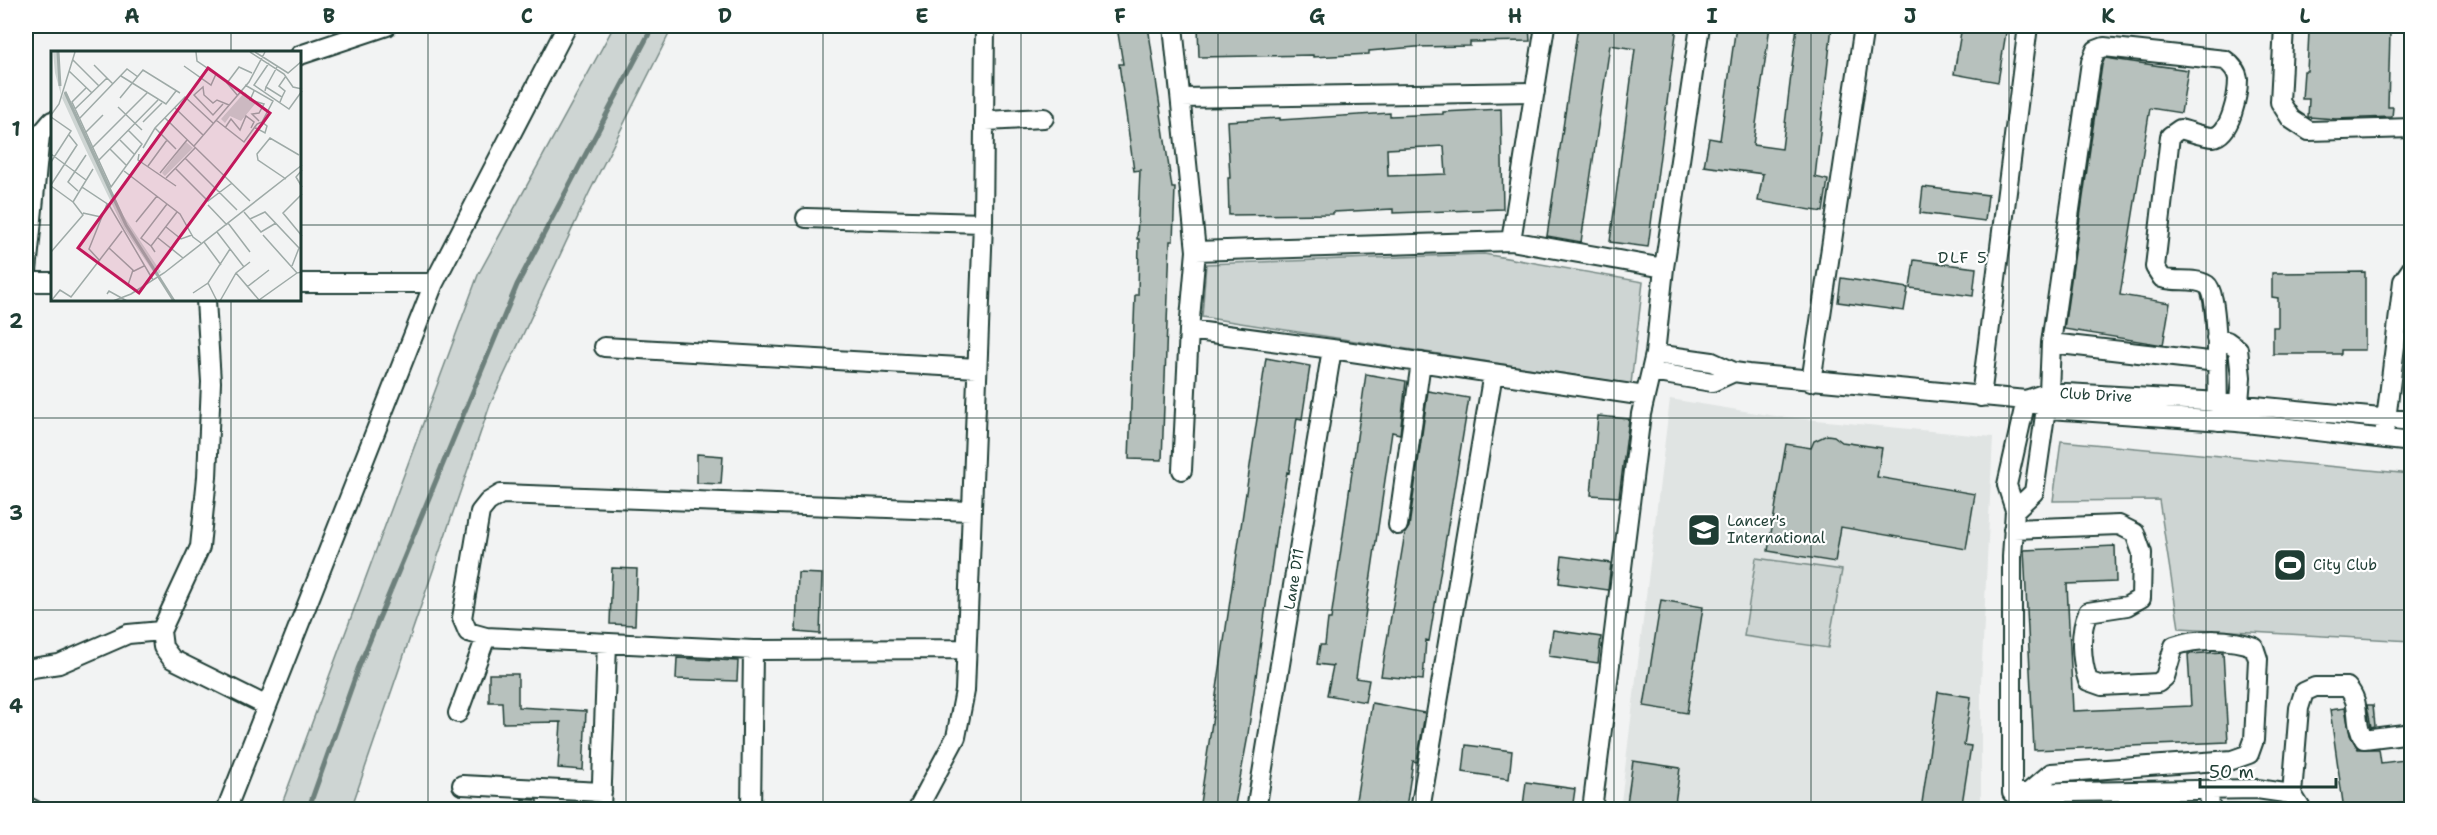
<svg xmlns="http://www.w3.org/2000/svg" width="2437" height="835" font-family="'Shantell Sans',sans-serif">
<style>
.built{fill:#e0e4e3}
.green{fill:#ced5d3;stroke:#768984;stroke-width:1.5}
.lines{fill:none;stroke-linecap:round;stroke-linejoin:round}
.stream{stroke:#6d807b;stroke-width:5}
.building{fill:#b7c1bd;stroke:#1f3d34;stroke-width:1.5;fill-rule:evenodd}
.minor-casing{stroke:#1f3d34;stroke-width:22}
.minor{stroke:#fff;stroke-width:18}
.grid{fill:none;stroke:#1f3d34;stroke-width:1.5;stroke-opacity:0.55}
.labels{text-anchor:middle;stroke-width:4.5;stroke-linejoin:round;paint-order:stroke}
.street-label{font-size:15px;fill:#1f3d34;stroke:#fff}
.poi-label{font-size:15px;fill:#1f3d34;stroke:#fff;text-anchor:start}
.neighbourhood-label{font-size:16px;letter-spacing:1.5px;fill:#1f3d34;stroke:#fff}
.inset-river{fill:none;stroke:#a1adaa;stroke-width:3}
.inset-road{fill:none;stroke:#9eaaa7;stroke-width:1.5}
.view{fill:#c2185b;fill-opacity:0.15;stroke:#c2185b;stroke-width:3}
.inset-edge{fill:none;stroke:#1f3d34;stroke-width:3}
.neatline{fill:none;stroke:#1f3d34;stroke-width:2}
.grid-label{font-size:20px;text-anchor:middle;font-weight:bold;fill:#1f3d34}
</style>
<rect width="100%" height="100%" fill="#f2f3f3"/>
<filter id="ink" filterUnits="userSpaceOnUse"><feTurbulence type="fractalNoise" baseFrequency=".0167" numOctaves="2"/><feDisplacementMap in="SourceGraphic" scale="12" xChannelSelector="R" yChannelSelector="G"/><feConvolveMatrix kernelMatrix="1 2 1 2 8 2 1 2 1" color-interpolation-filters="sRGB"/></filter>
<g filter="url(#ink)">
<path class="built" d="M1670,399L1775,416L1993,437L1981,683V809L1620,810Z"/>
<path class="green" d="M614,26H673L589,193L490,405L351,809H280L478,275Z
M1484,254L1643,282L1631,384L1202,317L1206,264Z
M2061,441L2411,474V641L2179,628L2159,500L2053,501Z
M1756,558L1842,570L1828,648L1744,636Z"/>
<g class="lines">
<path class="stream" d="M308,810L358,669L517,285L653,26"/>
</g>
<path class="building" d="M1124,26H1148L1172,188H1175L1173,241H1170L1162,460L1129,459L1135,295H1138L1139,239H1137L1140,170L1134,171L1119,64H1123L1117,27Z
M1198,26H1529L1530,41L1470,42V46L1416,47L1369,51V54L1313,57V55L1199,57Z
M1578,26H1677L1648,247L1610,242L1635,49L1610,45L1581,242L1547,236Z
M1736,26H1770L1753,145L1782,149L1797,26H1832L1815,177L1828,180L1823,212L1758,201L1763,174L1704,166L1709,138L1720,140Z
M1962,26H2007L1998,82L1954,74Z
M2313,26H2381L2380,31L2390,32L2388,107H2393L2392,117L2336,119L2308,117L2309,99H2302L2304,71H2307L2309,32H2313Z
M2105,58L2188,70L2181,113L2150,108L2120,295L2170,303L2163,345L2064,329L2102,65Z
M1501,109L1503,209L1393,213V209L1333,212V214L1229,215L1228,178H1230L1227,121L1280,118V120L1390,113V116L1443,114V112ZM1444,146L1446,174L1388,176L1387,149Z
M1923,187L1988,195L1985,221L1920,213Z
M1914,260L1976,268L1973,296L1910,288Z
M2365,272V350H2341V354H2273V327H2278V298L2272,297V273Z
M1841,278L1908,288L1904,311L1838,302Z
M1266,358L1310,366L1302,419L1297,418L1289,473L1287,472L1278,527H1277L1247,741L1234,810H1199Z
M1366,374L1406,381L1400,434L1392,432L1356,678L1369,680L1365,702L1327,695L1333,666L1317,664L1320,645H1325L1328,619H1331Z
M1428,391L1469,398L1429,641L1426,640L1423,680L1381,676L1405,533L1409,527Z
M1598,416L1629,419L1619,497L1591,495Z
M1827,435L1834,436L1842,442L1882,448L1877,477L1975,494L1966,549L1841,527L1835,562L1768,551L1786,444L1811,448L1814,441Z
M697,454L723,456L721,484L697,483Z
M2115,546L2116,582L2067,584L2073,711L2191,706L2188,654L2223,652L2228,742L2034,750L2024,550Z
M1562,556L1611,563L1608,590L1559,583Z
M612,568L637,569L635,625L610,624Z
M798,573L822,574L820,634L796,632Z
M1661,600L1703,607L1687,713L1644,706Z
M1553,630L1601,637L1598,663L1549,656Z
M677,658L738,661L737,681L676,679Z
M489,674H518V707L586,711L583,770L558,768L561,722L503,723L502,702H489Z
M1938,692L1971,697L1964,745L1971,746L1961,810H1921Z
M1372,703L1425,713L1417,762L1413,761L1406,808L1356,800Z
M2367,705H2373L2375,726L2371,727Z
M2345,708L2350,735L2358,749H2379L2381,763L2412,759V802L2344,810L2330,710Z
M1466,745L1512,751L1509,779L1463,772Z
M1633,761L1680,768L1674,810H1626Z
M1526,782L1575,789L1572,810L1523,806Z
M522,799L537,800V810H522Z"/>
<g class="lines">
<g class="minor-casing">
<path id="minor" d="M1173,26L1196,251L1189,330L1182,470
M2284,26L2280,102L2291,119L2309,131L2412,128
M300,55L387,26
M1182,98L1535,92
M986,121L1044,118
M806,218L983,223
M1511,241L1545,26
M1196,251L1511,241L1664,268
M26,282L40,135L52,121
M26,282H52
M300,283H434
M206,300L211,382L207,477L200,547L161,631L163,647L172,659L267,706
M1189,330L1332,349L1645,396
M2216,338L2227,341L2238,349L2241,377L2238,415
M604,347L977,368
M1655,354L1712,362L1734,372L1748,374L2026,400L2050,409L2237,422L2412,442
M2217,362L2051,343L2091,62L2096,50L2104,47L2225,60C2232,65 2237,70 2238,79C2238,94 2231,135 2213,137C2203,137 2189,131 2180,129L2170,136L2155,267L2162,278C2177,283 2194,277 2207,285C2220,294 2217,400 2218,421
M1652,372L1712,382L1734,372
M1811,382L1864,26
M2049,392L2051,343
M1981,397L2028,26
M2026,400L2007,485L2015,510L2012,557V793L2257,789L2292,794L2302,810
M2026,400L2049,392L2203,401L2412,421
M2385,428L2403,281L2412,268
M2015,510L2034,492L2046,408
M1398,525L1421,362
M2013,529L2119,525L2135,533L2142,553L2141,598L2127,606L2088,612C2079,633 2081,660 2088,681L2102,686L2158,683L2165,677L2174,646C2198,638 2231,638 2254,647L2258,659L2254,740L2249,754L2232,760L2051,773L2029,792
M486,637L468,632L462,618L480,512L488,502L501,494L971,511
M26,669L59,664L128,634L161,631
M458,713L486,637L753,650L965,649
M462,785L602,792
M2209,790L2210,810
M2292,794L2299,708L2304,692L2315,687H2347C2363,704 2352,721 2364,739L2412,733
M26,806L34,810
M226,810L434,283L567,26
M601,810L607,643
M751,810L753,650
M917,810L956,737L965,691L983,223L985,26
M1256,810L1332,349
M1420,810L1493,373
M1592,810L1641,414L1655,354L1664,268L1700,26"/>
</g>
<use href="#minor" class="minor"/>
</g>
</g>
<path class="grid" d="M231,26V52M428,26V810M626,26V810M823,26V810M1021,26V810M1218,26V810M1416,26V810M1614,26V810M1811,26V810M2009,26V810M2206,26V810M26,225H52M300,225H2412M231,300V810M26,418H2412M26,610H2412"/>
<defs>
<g id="school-square" transform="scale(1.725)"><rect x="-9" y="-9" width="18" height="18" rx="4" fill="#1f3d34" stroke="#fff"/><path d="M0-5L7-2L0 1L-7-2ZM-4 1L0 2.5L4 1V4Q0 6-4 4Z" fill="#fff"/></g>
<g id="stadium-square" transform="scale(1.725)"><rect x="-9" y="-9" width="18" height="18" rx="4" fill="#1f3d34" stroke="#fff"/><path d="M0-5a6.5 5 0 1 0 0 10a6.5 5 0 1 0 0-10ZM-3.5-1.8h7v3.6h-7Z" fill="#fff"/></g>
</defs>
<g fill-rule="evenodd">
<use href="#school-square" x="1704" y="530"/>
<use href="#stadium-square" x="2290" y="565"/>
</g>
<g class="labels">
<g class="street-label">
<text transform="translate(2096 395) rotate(3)" y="5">Club Drive</text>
<text transform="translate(1294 579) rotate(-81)" y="5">Lane D11</text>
</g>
<g class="poi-label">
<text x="1727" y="526">Lancer's<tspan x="1727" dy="17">International</tspan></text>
<text x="2313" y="570">City Club</text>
</g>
<g class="neighbourhood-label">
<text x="1963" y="263">DLF 5</text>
</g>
</g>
<g transform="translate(51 51)">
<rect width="250" height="250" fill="#f2f3f3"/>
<path d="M2,1H8L10,44L4,22ZM14,39L72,164L110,221L105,225L72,176L32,93L11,47ZM194,41L204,53L190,70L179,65L174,72L170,68ZM135,91L142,97L114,125L111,122Z" fill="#ced5d3"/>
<path class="inset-river" d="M7,1L9,35M14,41L75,174L123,250"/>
<path class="inset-road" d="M199,1L233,23L242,36L251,38M204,1L237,22L251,10M22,9L48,35M218,12L203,34L238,58L251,40M43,14L62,33M133,15L160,34L165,23L146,10L145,1M18,20L41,42M70,25L115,53L125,40M215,36L226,16M35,37L21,51L60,136L91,93L77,79M203,40L199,49L213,53L208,62L201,63L208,70M214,40L215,36L231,46L229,51M187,45L176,32L188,16L201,22M231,46L234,40L228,35L235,25M69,47L92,19L129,42M172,53L162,64L143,44L152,36L153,44L162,52L166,49L178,54M67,56L91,79M124,57L152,84M24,58L56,27M0,64L8,53L24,1M0,66L20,80L0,111M114,67L199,150M28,68L76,18L87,26M165,69L193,91L206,73L211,71L222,50L194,34M92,71L111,52M203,76L214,82L216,75L211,71M104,77L125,98M174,77L180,68L189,79L195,65L203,71L200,77M34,82L52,64M69,89L84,104M143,95L198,31L214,1M41,97L96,42M92,97L104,77L134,46L162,72M59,98L76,115M0,103L35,129M88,103L87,109L125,135M134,107L186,159M47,110L107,49M97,115L116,89M124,117L157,150L181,132M42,118L31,136L58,154L102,229M251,119L245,126L251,136M73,120L129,163L142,186L150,192M109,122L136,89M115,127L144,97M235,128L207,109L206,103L219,87L248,104M0,134L26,94L18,84M0,135L22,151M27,140L17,131L35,104M251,143L232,162L251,185M157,154L176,174M193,161L210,181L225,172M32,162L50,166M199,168L214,161L248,197L241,215M85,171L106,145M177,172L199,201M115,176L130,188L141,184M166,181L193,216M212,184L246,222L251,221M107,187L132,207M153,191L170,214M100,195L90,187L116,153M58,197L83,220L93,215M0,201L32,164L22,151L31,136M104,201L100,195L126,161M49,210L38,198L56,153M82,219L77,234L85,240M185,222L208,249L246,222M157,232L166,250M196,236L218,219M142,242L157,232L179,198M56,243L58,240L76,250M0,250L9,239L20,246L71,180M62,250L80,243L113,222L251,114M169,250L185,222L199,211"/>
<path class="view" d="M157,17L219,62L88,242L27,197Z"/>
<rect width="250" height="250" class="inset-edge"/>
</g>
<rect width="2437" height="835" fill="none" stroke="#fff" stroke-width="66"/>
<path d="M2200 778v9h136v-9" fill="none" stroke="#1f3d34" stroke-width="3"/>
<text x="2209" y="778" font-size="18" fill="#1f3d34" stroke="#ffffff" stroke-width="4.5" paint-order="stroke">50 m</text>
<rect x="33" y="33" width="2371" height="769" class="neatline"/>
<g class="grid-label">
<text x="132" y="23">A</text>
<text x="329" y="23">B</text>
<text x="527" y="23">C</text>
<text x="725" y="23">D</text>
<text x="922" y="23">E</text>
<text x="1120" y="23">F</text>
<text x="1317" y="23">G</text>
<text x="1515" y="23">H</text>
<text x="1712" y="23">I</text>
<text x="1910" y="23">J</text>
<text x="2108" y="23">K</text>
<text x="2305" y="23">L</text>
<text x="16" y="136">1</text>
<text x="16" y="328">2</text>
<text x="16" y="520">3</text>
<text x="16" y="713">4</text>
</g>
</svg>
